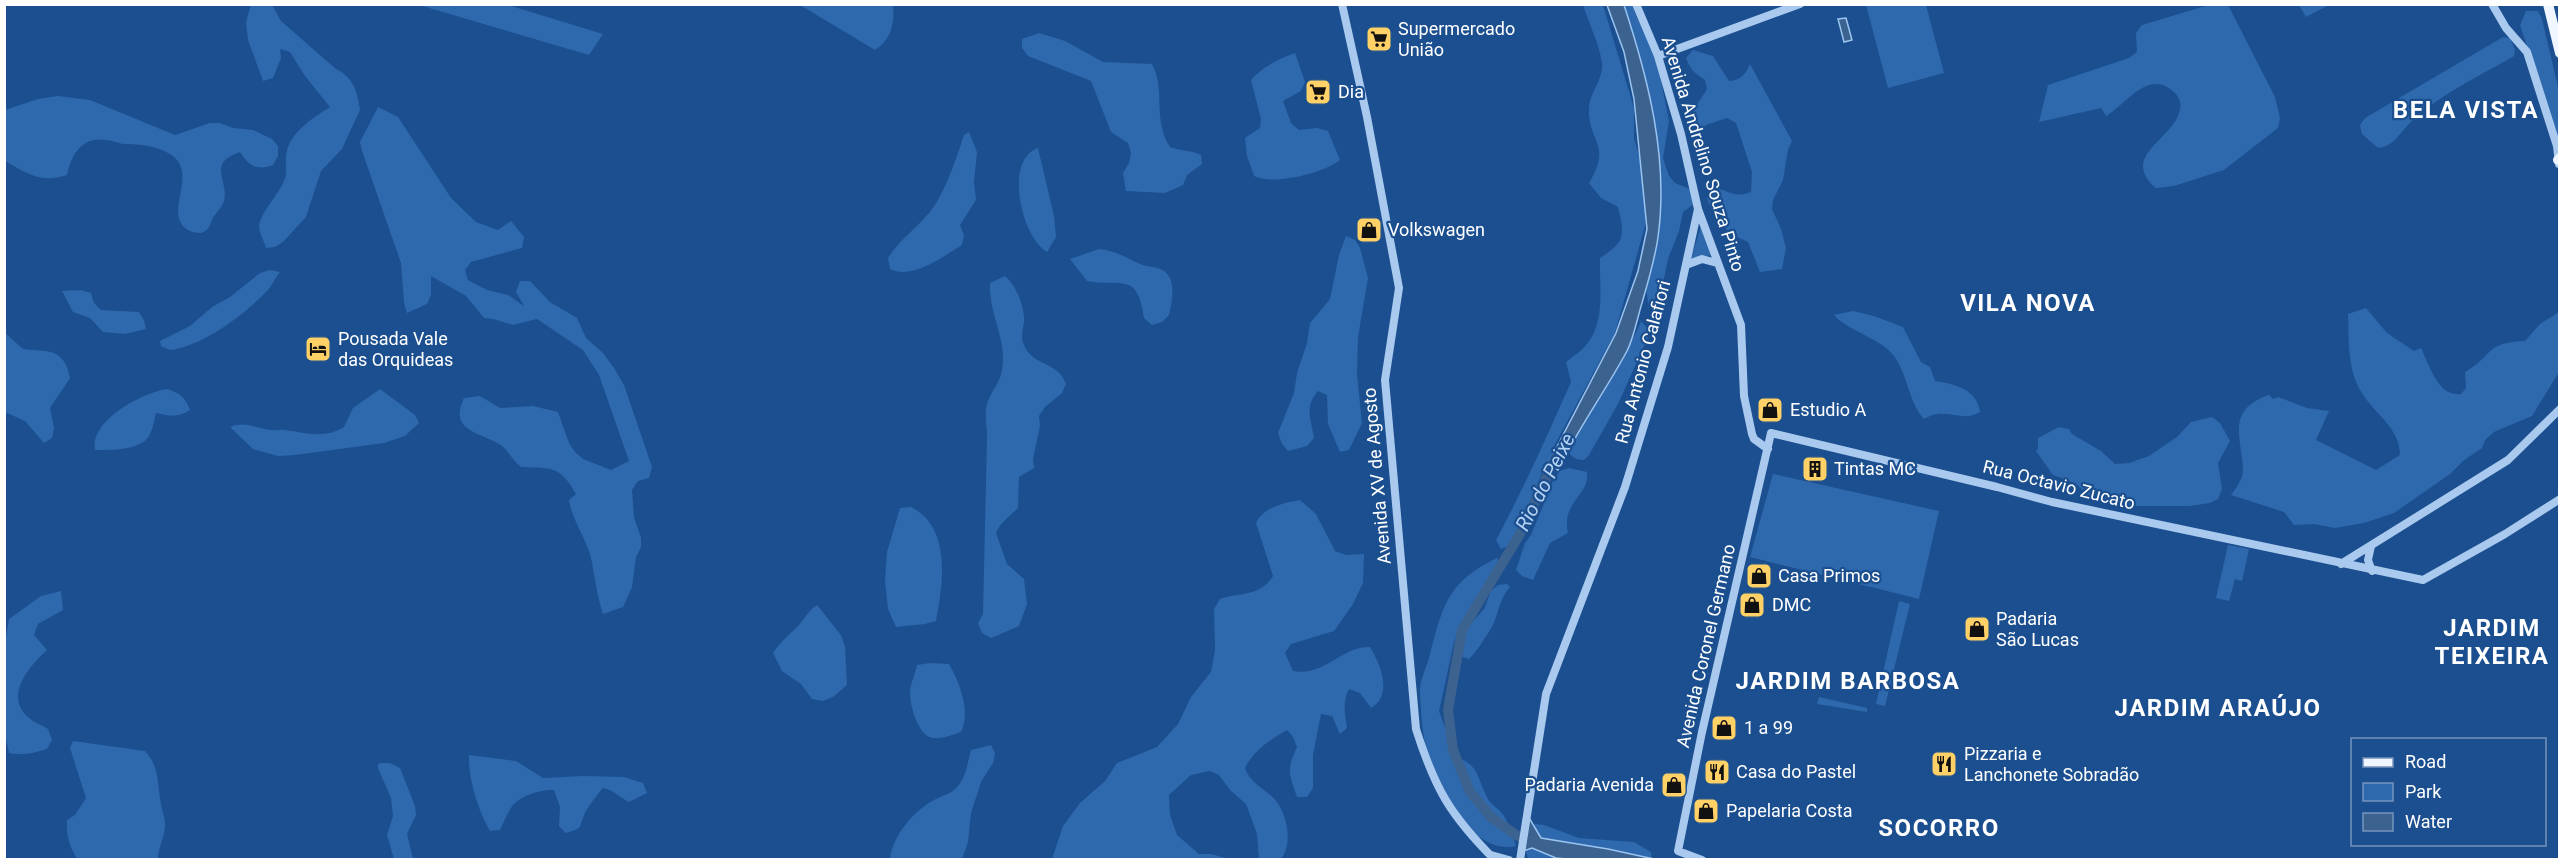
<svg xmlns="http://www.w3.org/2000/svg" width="2564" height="864" font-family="Roboto,sans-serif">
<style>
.green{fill:#2e69ad}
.water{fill:#3c6290;stroke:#9cc4f0;stroke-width:1.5}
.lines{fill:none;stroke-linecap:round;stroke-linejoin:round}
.river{stroke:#3c6290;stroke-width:10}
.minor{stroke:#a9c9ee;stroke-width:8}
.major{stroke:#f0f6ff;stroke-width:10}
.labels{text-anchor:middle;stroke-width:4.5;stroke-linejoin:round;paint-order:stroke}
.poi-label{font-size:18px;fill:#fff;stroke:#1b4f8f;text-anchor:start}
.street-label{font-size:18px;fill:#fff;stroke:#1b4f8f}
.water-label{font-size:20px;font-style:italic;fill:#b5d3f5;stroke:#1b4f8f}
.district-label{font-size:24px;font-weight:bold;letter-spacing:1.5px;fill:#fff;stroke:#1b4f8f}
</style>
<rect width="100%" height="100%" fill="#1b4f8f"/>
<path class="green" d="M2212,4L2228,5L2275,97L2280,118L2278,128L2224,170L2174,186L2156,188C2148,182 2140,171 2144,160C2150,145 2168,134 2176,120C2181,110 2183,103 2176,94C2149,66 2127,104 2106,116L2101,108L2039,122L2048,85L2129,58L2137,52L2136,33L2142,25Z
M251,5H272L281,21L336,69C353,77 358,92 360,110L342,149L321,171L306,217L283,242L275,247L266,248C264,241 259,233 259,226C260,213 279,194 284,181C288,172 285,167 286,158C287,133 312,119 330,107L305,76L290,52L280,49L281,58L273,78L263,81L248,40L246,22Z
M419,5H508L603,34L589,55Z
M800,5H893C895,23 891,40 875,50Z
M1583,5H1603L1634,108V138L1642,166L1646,215L1645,226L1615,333L1553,448L1551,457L1541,475L1522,530L1511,545L1501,549L1496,540C1524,488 1547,436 1571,382L1566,362C1573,356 1582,351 1587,344C1606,321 1599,285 1600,258C1625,242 1625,236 1618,207L1601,198L1589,183C1613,143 1587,142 1589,107C1590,92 1604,78 1602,63C1599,43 1589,24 1583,5Z
M1623,5H1632C1637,17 1640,28 1652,36L1669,121L1663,158L1669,176L1675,183L1695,191L1699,200L1683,212L1679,231L1668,259L1658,308H1649L1646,288L1661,211Z
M1866,5H1926L1944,73L1888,88Z
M2299,5H2329L2306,17Z
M2526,11H2538L2542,19L2559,91L2560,137L2558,138L2520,25Z
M1039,33L1065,41L1103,62L1152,64C1166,89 1152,119 1170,147C1180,151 1191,150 1201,155L1202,164L1187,175L1183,185L1165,193L1126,191L1123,173L1129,163L1131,153L1128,143L1111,132L1091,81L1028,56L1022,48V39Z
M2503,37L2510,38L2515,50L2514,56C2478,77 2436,96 2407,126C2397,137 2393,146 2378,148L2362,134L2360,125L2365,118Z
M1693,50L1713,56L1729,81C1741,80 1745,75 1750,64L1792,141L1788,150L1783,180L1773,200L1772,209L1781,229L1786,248L1782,269L1760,272L1748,242C1725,232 1715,221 1707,198L1711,188C1729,189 1732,199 1751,192L1752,172L1736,123L1727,118L1706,125L1700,133L1693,126L1690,116L1707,89L1705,80C1695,74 1690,69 1686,58Z
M1295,53L1305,82L1301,91L1283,101L1291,123L1299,130L1317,128L1328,131L1340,160C1324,173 1273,186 1254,176L1247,156L1245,138L1260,128L1261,119L1251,80C1262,67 1278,59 1295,53Z
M58,96L90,100L175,135L210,123H220L233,128L253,130L272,139L278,146V156L273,165C257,171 249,166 240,152C206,164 229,179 224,201C222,208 215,213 212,220C210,226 208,231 201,233C196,233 191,232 188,230C163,215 196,178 175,158C162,146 140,144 123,144C117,143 112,140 106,140C82,136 71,155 67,175C40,184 27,173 5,161V110L38,99Z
M378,107L398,117L451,198L476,222L498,230L511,221L524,237L522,248L471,262L465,270L468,280L487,290L508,295L524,306L516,292L520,281H530L550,302L577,318L586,338L603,353L614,368L624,385L652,467L649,478L638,481L632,490L634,517L641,538V547L636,557L632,587L623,607L603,614C597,596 595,577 591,558C586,538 572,520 569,500L576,494C559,464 551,469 521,467C513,461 509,452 502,446C484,432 447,433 464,398L480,396L500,408L533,406L558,412L569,443L575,452L583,459L611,470L629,461L599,375L590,361L583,350L537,319L513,325L493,319L484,318L466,296L431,276V295L427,304L407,313L404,303L401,263L362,151L360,142Z
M969,132L977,152L974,182L976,200L960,225L964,235L962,245C942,257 913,280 890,269L888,258C899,240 916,229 929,213C945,194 956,159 964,135Z
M1038,148L1054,216L1056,237L1047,252C1022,238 1003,160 1038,148Z
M1701,226L1712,255L1691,259Z
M1346,236L1355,240L1360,248L1368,278L1358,337L1357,375L1362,423L1349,450L1340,452L1328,424L1327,395L1318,391C1304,408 1311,418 1314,438L1307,446L1288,451L1282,444L1278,433L1294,393L1297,373L1307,343L1310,323L1330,299L1339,255Z
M1099,249C1113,250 1125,257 1138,263C1145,267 1153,266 1160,269C1178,275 1172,302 1169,315L1162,322L1152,325L1144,318C1137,270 1122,288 1087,281L1070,259Z
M270,270L280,272C275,278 272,286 267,291C244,315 203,346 170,350L161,346L160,341L190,326L212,307L230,297L260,273Z
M1005,276C1016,285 1025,307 1024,322C1023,330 1020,337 1024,345C1033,367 1057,360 1066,384L1062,393L1045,407L1039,416L1040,426L1033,459L1034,468L1019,477L1018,508L1001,524L996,533L1007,564L1024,579L1027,604L1019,626L991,638L982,633L978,623L983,614L987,437C987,426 984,414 987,404C993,386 1002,383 1003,361C1004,334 989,313 990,283Z
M81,290L91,293L94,303L101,310L139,312L144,320L146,329L125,334L103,332L90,318L73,312L62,291Z
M2366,308L2387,333L2414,351L2421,348C2430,366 2438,397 2461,394L2466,388L2465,372C2495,355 2483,343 2525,341L2540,324L2559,312V372L2532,416L2494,432L2485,440L2482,448L2463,461L2450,474L2394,513L2364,523L2335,528L2314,524L2294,525L2284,512L2231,495C2236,488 2243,479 2243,470C2242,438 2225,410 2269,395L2273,399L2278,397L2307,408L2329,411L2316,440L2376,470L2400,455C2400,426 2370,411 2359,388C2347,365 2349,338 2348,314Z
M1853,311L1874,316L1903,327L1921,362L1930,367L1935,381C1955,384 1977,389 1980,412C1966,420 1958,414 1943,414C1936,413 1930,416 1924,419C1908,401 1908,375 1894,356C1882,339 1848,331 1834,315Z
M1641,321L1647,328L1648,337L1618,404L1589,455L1584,460C1573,460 1569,455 1566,444L1636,333Z
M4,332L23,349C48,352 64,347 70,378L50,408L54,428L52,438L44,443L25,421L5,412Z
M167,389C180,393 185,397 190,410C177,418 169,416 156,413C154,420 153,430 149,436C140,451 109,450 95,450C90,420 142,393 167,389Z
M380,389L415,415L419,423L405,436L384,443L295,455L278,456L253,449L230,427C246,421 255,428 271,430C276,431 280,429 285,430C307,433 324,439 344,427L353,408Z
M2212,417L2220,423L2230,441L2218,463L2222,489L2218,499L2210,503L2190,506H2133L2089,496L2075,483L2053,475L2036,451L2038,449V438L2059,427L2069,429L2072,434L2101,451L2115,464L2129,463L2149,456L2177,437L2191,422Z
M1569,468L1587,472C1590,496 1561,501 1568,533L1550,543L1533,580L1522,576L1516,570L1525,543L1531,535L1554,479L1560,471Z
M1773,474L1939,511L1919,599L1750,557Z
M1300,500L1316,514L1335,551L1346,555L1364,554L1363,583L1353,604L1334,631L1291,644L1285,653L1293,671C1324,677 1342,646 1370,647C1381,665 1393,695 1371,708L1360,693L1349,689C1342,703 1345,714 1347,728L1340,734L1332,716L1321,714L1313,755V788L1307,797H1297C1289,773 1286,771 1297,747L1293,737L1287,730C1271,739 1253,751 1245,768C1251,786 1270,790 1279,805C1288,820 1292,846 1281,859H1259L1257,834L1246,804L1230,790L1219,775L1210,771L1191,775L1169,795L1170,815L1177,835L1199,854H1211L1230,859H1052L1063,826L1080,803L1105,781L1117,763L1157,747L1178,724L1191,697L1211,672L1215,650L1214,609L1220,599C1241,592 1260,597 1273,576L1256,523C1264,507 1283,503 1300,500Z
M911,507C952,527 943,585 936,621L925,624L896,627L888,609L885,581L887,552L900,508Z
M2228,545L2249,549L2242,581L2235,579L2229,601L2216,598Z
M1497,558L1501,567L1462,624L1454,642L1439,711L1456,758C1478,762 1478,780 1487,797C1490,804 1495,806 1500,811C1509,820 1512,835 1516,846C1472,856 1437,787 1427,752C1422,733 1421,712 1420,693C1419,682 1426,668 1429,658C1443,606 1446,583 1497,558Z
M1507,584L1510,587C1499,599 1499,613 1492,627C1485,638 1478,650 1469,659L1460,656L1457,647L1465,630L1484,609L1491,591L1498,585Z
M61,591L63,610L38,624L34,635L47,650C29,666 4,696 28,717C33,722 42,725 48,729L52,740L47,749C34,753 22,756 9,753L4,730V650L9,619L41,596Z
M1899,601L1910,604L1885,706L1876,704Z
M817,605L841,635L845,647L847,685L833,697L823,701L812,699L801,684L782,671L773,653C779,644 785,638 793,631C803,623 806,612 817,605Z
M930,663L949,664C960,683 971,712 961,732C953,735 942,739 933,738C918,736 910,706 910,693C910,684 915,675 917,665Z
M1819,697L1867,708V712L1817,704Z
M73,741L145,751C160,767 157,784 161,804C162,812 166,819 165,827C164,839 158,848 158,859L78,860C69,847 66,835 67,820L75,815L86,798L70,748Z
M991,745L995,753L993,763L981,782L971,813L968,842L962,859H890C892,836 915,809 936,799C943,795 951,794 956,788C967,777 967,763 971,750Z
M469,755L516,761L543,778L583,776L624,777L643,783L647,793L629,802C619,797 614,790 603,788C597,795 589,805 585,813C578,828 585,827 566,833L559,826L560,807L554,790C541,789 518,796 511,808C506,815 504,823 500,830L490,831C478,810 468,779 469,755Z
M381,763H390L400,768L415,806L416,815L407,834L413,859H394L387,835L393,816L391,798L378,768V764Z
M1535,824L1544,825L1579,838L1634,842L1651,852L1652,859L1639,860L1533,838L1531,833Z
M1529,846L1581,859H1528L1526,851Z"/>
<path class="water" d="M1607,5H1624C1648,78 1669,159 1658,237C1655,259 1648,282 1642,303C1637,319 1634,337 1627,351C1605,392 1578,428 1558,470L1548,464L1616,333L1638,271L1647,229L1634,99L1624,52Z
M1846,18L1852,40L1844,42L1838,19Z
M1528,816L1541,838L1608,849L1654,859H1566L1556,858L1532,848L1520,852Z"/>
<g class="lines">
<path class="river" d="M1531,841L1516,835L1491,817L1470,792L1453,750L1448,710L1462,630L1520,534L1557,455"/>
<path class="minor" d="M1342,4L1367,117L1399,288L1385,380L1416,729C1435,789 1450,815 1495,860
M1636,4L1658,56L1681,134L1698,209L1741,325L1744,396L1752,434L1754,439L1768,449
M2492,4L2506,28L2527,52L2557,146L2559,164
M1658,56L1800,4
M1686,265L1702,259L1717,263
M2371,546L2368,560L2372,571
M2341,564L2508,460L2560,409
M1491,855L1509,860
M1520,860L1546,694L1625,487L1668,347L1698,209
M1702,860L1678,851L1702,732L1771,433L1997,487L2052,502L2423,580L2505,534L2560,499"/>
<path class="major" d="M2548,4L2560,53
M2558,160L2560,158"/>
</g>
<defs>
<g id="supermarket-square" transform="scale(1.35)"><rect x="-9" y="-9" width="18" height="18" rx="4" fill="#ffd166" stroke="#1b4f8f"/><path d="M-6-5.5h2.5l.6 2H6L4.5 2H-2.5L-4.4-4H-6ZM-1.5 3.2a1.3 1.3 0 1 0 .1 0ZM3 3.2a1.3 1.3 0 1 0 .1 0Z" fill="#111"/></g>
<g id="shop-square" transform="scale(1.35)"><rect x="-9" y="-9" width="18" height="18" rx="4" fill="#ffd166" stroke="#1b4f8f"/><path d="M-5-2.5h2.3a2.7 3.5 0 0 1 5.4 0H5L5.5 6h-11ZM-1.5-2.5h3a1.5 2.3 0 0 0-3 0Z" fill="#111"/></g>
<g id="hotel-square" transform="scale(1.35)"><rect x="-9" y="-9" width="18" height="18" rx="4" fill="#ffd166" stroke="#1b4f8f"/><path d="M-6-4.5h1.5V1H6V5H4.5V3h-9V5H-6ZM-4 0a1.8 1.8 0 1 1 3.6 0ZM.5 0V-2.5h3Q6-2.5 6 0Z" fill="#111"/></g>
<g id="building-square" transform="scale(1.35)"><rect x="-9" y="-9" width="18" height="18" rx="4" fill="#ffd166" stroke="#1b4f8f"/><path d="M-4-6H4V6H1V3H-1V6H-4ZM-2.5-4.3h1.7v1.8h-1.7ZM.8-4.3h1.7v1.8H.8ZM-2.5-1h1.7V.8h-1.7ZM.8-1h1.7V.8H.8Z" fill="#111"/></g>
<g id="restaurant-square" transform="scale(1.35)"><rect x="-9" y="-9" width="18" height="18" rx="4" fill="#ffd166" stroke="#1b4f8f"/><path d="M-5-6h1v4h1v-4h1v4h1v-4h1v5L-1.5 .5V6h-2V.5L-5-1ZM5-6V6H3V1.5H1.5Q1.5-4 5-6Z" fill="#111"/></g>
</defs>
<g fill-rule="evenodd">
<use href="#supermarket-square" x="1379" y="39"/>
<use href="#supermarket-square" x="1318" y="92"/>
<use href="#shop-square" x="1369" y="230"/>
<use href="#hotel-square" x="318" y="349"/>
<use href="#shop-square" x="1770" y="410"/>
<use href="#building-square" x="1815" y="469"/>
<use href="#shop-square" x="1759" y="576"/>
<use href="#shop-square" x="1752" y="605"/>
<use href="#shop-square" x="1977" y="629"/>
<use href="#shop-square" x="1724" y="728"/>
<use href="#restaurant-square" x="1944" y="764"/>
<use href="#restaurant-square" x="1717" y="772"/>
<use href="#shop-square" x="1674" y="785"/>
<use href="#shop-square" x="1706" y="811"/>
</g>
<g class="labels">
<g class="poi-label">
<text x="1398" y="35">Supermercado<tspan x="1398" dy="21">União</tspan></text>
<text x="1338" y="98">Dia</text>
<text x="1388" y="236">Volkswagen</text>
<text x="338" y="345">Pousada Vale<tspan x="338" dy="21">das Orquideas</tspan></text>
<text x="1790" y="416">Estudio A</text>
<text x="1834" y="475">Tintas MC</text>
<text x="1778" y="582">Casa Primos</text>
<text x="1772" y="611">DMC</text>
<text x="1996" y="625">Padaria<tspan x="1996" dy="21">São Lucas</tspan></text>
<text x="1744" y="734">1 a 99</text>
<text x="1964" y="760">Pizzaria e<tspan x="1964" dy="21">Lanchonete Sobradão</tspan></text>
<text x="1736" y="778">Casa do Pastel</text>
<text x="1654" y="791" text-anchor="end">Padaria Avenida</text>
<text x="1726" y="817">Papelaria Costa</text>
</g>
<g class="street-label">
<text transform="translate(1703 154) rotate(73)" y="6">Avenida Andrelino Souza Pinto</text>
<text transform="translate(1643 362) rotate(-75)" y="6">Rua Antonio Calafiori</text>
<text transform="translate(1377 476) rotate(-95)" y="6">Avenida XV de Agosto</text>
<text transform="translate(2059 485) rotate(14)" y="6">Rua Octavio Zucato</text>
<text transform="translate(1706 646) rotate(-77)" y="6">Avenida Coronel Germano</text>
</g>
<g class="water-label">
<text transform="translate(1545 482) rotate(-63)" y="7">Rio do Peixe</text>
</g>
<g class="district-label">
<text x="2466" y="118">BELA VISTA</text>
<text x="2028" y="311">VILA NOVA</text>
<text x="2492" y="636">JARDIM<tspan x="2492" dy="28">TEIXEIRA</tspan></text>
<text x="1848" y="689">JARDIM BARBOSA</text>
<text x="2218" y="716">JARDIM ARAÚJO</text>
<text x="1939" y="836">SOCORRO</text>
</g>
</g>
<rect width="2564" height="864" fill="none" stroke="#ffffff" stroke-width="12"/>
<rect x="2351" y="738" width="195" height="108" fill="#1b4f8f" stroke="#7695bc" stroke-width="1.5"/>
<rect x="2363" y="758" width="30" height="9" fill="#f0f6ff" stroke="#7695bc" stroke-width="1.5"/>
<text x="2405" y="768" font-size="18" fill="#ffffff">Road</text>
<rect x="2363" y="783" width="30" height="18" fill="#2e69ad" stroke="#7695bc" stroke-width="1.5"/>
<text x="2405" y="798" font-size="18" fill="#ffffff">Park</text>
<rect x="2363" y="813" width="30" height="18" fill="#3c6290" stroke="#7695bc" stroke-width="1.5"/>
<text x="2405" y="828" font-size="18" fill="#ffffff">Water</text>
</svg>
